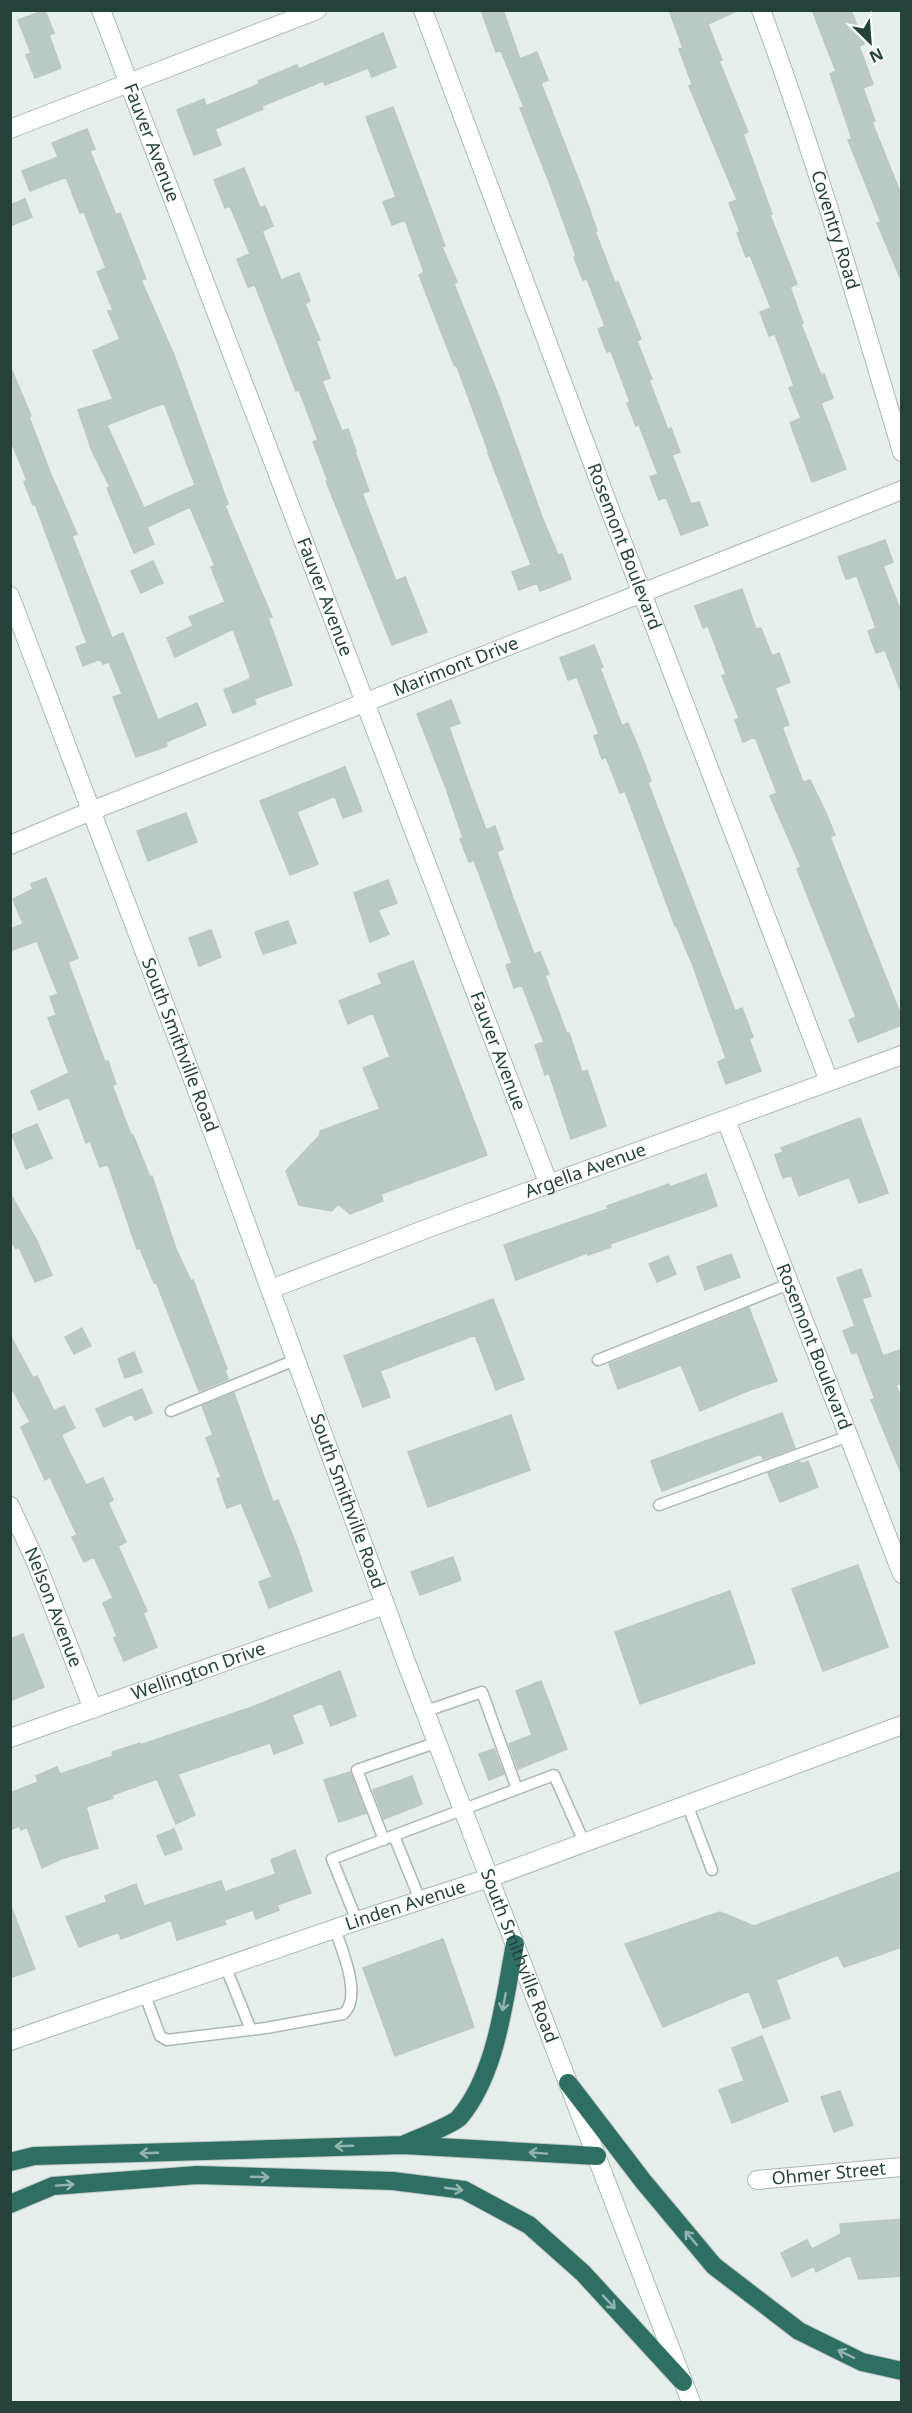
<svg xmlns="http://www.w3.org/2000/svg" width="912" height="2413" font-family="'Noto Sans',sans-serif">
<style>
.building{fill:#bbcac4;stroke:#b8c9c2;stroke-width:1.5;fill-rule:evenodd}
.lines{fill:none;stroke-linecap:round;stroke-linejoin:round}
.lane-casing{stroke:#a8b8b2;stroke-width:13}
.street-casing{stroke:#a8b8b2;stroke-width:20}
.secondary-casing{stroke:#a4bbb3;stroke-width:20}
.highway-casing{stroke:#c2cac8;stroke-width:20}
.lane{stroke:#fff;stroke-width:10}
.street{stroke:#fff;stroke-width:18}
.secondary{stroke:#fff;stroke-width:18}
.highway{stroke:#2f6f62;stroke-width:18}
.oneway{stroke:#93b5ae}
.labels{text-anchor:middle;stroke-width:5;stroke-linejoin:round;paint-order:stroke}
.street-label{font-size:18px;fill:#24423a;stroke:#f7fbf9}
</style>
<rect width="100%" height="100%" fill="#e6efeb"/>
<path class="building" d="M45,10L54,33L49,35L61,68L35,78L26,55L31,53L18,20Z
M481,10H503L520,59L537,52L548,80L541,83L584,194L597,231H595L615,283L618,282L641,339L637,341L652,379L649,380L668,430L671,428L680,452L672,455L691,504L699,502L708,525L681,535L666,497L659,500L650,477L658,474L639,425L636,426L627,403L630,402L611,351L607,352L598,329L605,326L587,279L583,280L574,257L576,256L549,182L520,108L524,107L501,51L496,52Z
M669,10H739L708,24L722,60L719,61L748,132L743,134L772,214L770,215L797,284L790,287L803,323L801,324L821,375L824,374L833,398L821,403L846,469L812,482L790,423L801,418L789,388L794,386L775,334L769,336L760,312L771,308L750,255L746,257L737,233L740,232L729,203L737,200L689,86L692,84L679,49L683,48Z
M812,10H851L864,44L859,46L873,84L863,88L875,121L872,122L902,197V282L877,223L881,222L848,140L852,139L830,74L836,71Z
M383,33L396,67L372,77L368,68L325,85L323,81L262,106L263,109L215,129L221,145L194,155L177,110L204,99L206,106L259,84L258,81L297,65L299,69Z
M393,107L445,246L442,247L457,282L454,284L497,392L542,517L558,555L562,554L571,579L540,591L537,583L519,590L512,572L531,565L488,453H489L456,364L454,365L419,275L424,272L405,220L392,225L383,202L396,197L366,117Z
M87,129L95,149L90,151L116,215L120,213L146,279L141,280L174,355L228,504L225,506L272,617L268,618L292,685L254,699L256,704L233,713L224,690L250,679V675L233,629L175,657L167,638L193,626L189,617L225,602L211,567L215,566L190,507L147,527L154,544L134,553L107,488L110,487L92,451L78,410L113,399L93,351L120,339L108,311L113,310L97,272L106,268L84,212L80,213L66,177L30,191L22,171L58,157L52,143ZM164,403L195,485L144,508L107,425Z
M244,168L260,208L265,206L273,226L262,231L281,280L299,273L310,301L305,304L320,340L316,341L330,378L322,381L342,431L348,429L356,451L355,452L369,491L362,493L396,581L405,577L427,632L392,645L326,481H328L313,442L318,440L299,390L296,391L255,285L248,287L237,259L250,254L230,206L225,208L214,180Z
M25,199L32,217L10,226V205Z
M10,366L31,416L29,417L50,472L77,534L72,536L112,638L123,633L158,720L197,703L206,725L166,742L167,746L136,757L113,697L122,694L109,662L103,664L100,659L83,666L76,647L87,643L35,504L33,505L24,482L27,480L10,439Z
M885,540L893,562L883,566L902,614L900,689L885,650L876,653L868,631L876,628L857,576L846,579L838,557Z
M153,561L163,583L141,593L131,571Z
M742,589L756,629L761,628L772,656L779,653L790,682L775,688L789,725L782,727L803,782L810,780L826,813L835,835L830,837L902,1018V1025L858,1042L849,1020L856,1017L797,869L801,867L770,796L777,793L755,737L743,742L735,720L739,718L722,676L726,674L708,626L703,628L695,606Z
M594,645L603,667L600,668L622,726L628,723L640,752L651,781L648,783L735,1011L742,1008L753,1037L749,1039L761,1071L726,1084L718,1062L726,1058L693,966L676,925L675,926L625,791L620,793L606,757L602,759L594,736L599,734L577,677L568,680L560,658Z
M451,700L460,723L449,727L465,773L486,830L495,826L503,849L497,852L513,898L534,954L540,952L549,974L545,976L567,1034L569,1033L582,1072L587,1070L606,1126L571,1139L549,1073L545,1075L535,1045L544,1042L522,985L514,988L506,965L512,963L474,860L469,862L460,839L463,838L446,788L417,714Z
M345,767L362,811L343,818L335,796L297,812L318,864L290,875L260,801Z
M186,813L197,842L148,861L137,831Z
M46,878L78,958L68,962L105,1062L108,1061L116,1084L112,1085L131,1135H133L150,1177L152,1176L176,1249L191,1281L193,1280L227,1369L225,1370L228,1379L199,1391L156,1282L154,1283L140,1248L137,1249L108,1164L100,1167L90,1141L86,1143L69,1097L39,1110L31,1091L69,1073L48,1018L56,1015L50,997L58,994L37,941L10,951V929L23,924L13,899L33,889L31,884Z
M388,880L397,903L378,910L389,934L370,942L354,893Z
M288,921L296,943L263,954L255,932Z
M211,930L221,957L199,966L189,938Z
M413,961L487,1155L381,1194L383,1201L350,1214L338,1204L332,1211L299,1205L286,1171L320,1135V1131L380,1109L363,1068L390,1057L373,1013L348,1024L339,1001L382,984L378,974Z
M860,1118L888,1193L859,1203L849,1177L799,1196L791,1175L783,1178L775,1155L783,1152L781,1148Z
M37,1124L52,1158L26,1169L12,1135Z
M706,1174L717,1206L610,1244L611,1247L588,1255L587,1253L516,1280L504,1245L608,1209L607,1206L669,1184L670,1187Z
M10,1193L36,1239L52,1275L35,1282L19,1247L16,1249L10,1239Z
M731,1254L740,1277L705,1290L697,1267Z
M668,1256L676,1274L657,1282L649,1264Z
M861,1269L871,1296L862,1299L883,1356L902,1349V1383L896,1385L902,1400V1475L871,1400L875,1399L857,1352L852,1354L843,1331L855,1326L837,1278Z
M493,1299L524,1379L496,1390L475,1335L380,1371L390,1397L363,1407L344,1356Z
M749,1308L777,1381L750,1390L700,1411L681,1365L618,1389L609,1364Z
M82,1328L91,1346L74,1354L65,1337Z
M10,1335L33,1378L37,1376L54,1411L64,1406L75,1428L61,1435L86,1485L103,1478L113,1500L108,1503L126,1542L118,1546L147,1611L143,1613L157,1647L124,1661L114,1638L117,1636L103,1603L113,1598L94,1557L84,1562L72,1537L77,1535L50,1477L45,1480L21,1427L30,1422L10,1385Z
M134,1352L142,1372L125,1378L118,1359Z
M142,1389L152,1413L135,1420L132,1414L104,1427L96,1409Z
M234,1393L273,1502L278,1500L298,1549L312,1591L269,1608L259,1582L272,1577L241,1503L227,1508L217,1479L221,1477L206,1438L213,1435L202,1406Z
M782,1413L795,1448L763,1459L761,1454L662,1491L651,1461Z
M511,1415L530,1470L428,1507L408,1452Z
M808,1461L818,1487L780,1502L768,1473L800,1462L801,1464Z
M453,1557L461,1580L420,1595L411,1572Z
M858,1565L888,1647L823,1671L792,1589Z
M730,1591L755,1663L640,1704L615,1632Z
M23,1634L44,1687L10,1701V1639Z
M340,1671L356,1716L331,1726L322,1703L292,1715L303,1743L274,1754L270,1743L178,1774L195,1815L176,1824L157,1779L112,1795L113,1798L86,1807L98,1848L61,1859L42,1868L27,1827L21,1830L19,1826L10,1830V1793L38,1782L36,1776L57,1767L60,1774L113,1756L112,1752L140,1743V1745L255,1706Z
M541,1681L567,1749L518,1769L509,1744L532,1735L516,1691Z
M494,1749L504,1774L489,1780L479,1754Z
M350,1772L366,1813L339,1822L324,1780Z
M412,1776L422,1804L384,1819L373,1790Z
M174,1829L182,1849L165,1855L157,1836Z
M295,1850L311,1893L277,1905L279,1910L256,1919L253,1910L224,1920L226,1924L177,1940L171,1920L121,1939L119,1932L79,1947L66,1917L107,1902L105,1896L136,1884L144,1906L221,1881L225,1892L276,1874L271,1860Z
M902,1871V1947L844,1967L838,1955L776,1980L790,2018L763,2028L749,1991L663,2027L625,1944L720,1912L754,1926Z
M12,1909L35,1969L10,1978V1910Z
M443,1939L474,2027L395,2056L363,1968Z
M762,2036L788,2101L732,2123L719,2090L744,2081L732,2048Z
M840,2091L853,2125L834,2132L821,2097Z
M902,2219V2276L859,2279L850,2255L816,2272L814,2266L792,2277L781,2253L807,2240L812,2249L841,2234L840,2224Z"/>
<g class="lines">
<g class="lane-casing">
<path id="lane" d="M598,1360L789,1284
M171,1411L295,1360
M659,1505L849,1436
M426,1711L482,1692L517,1789
M687,1804L712,1870
M394,1836L420,1900
M384,1840L357,1770L438,1742
M357,1921L332,1859L554,1775L584,1842
M226,1968L251,2030
M145,1995L160,2036L167,2040L266,2028L343,2014C363,1998 342,1950 335,1929"/>
</g>
<g class="street-casing">
<g id="street">
<path id="s1" d="M101,10L549,1185"/>
<path id="s2" d="M423,10L612,515L829,1081"/>
<path id="s3" d="M761,10C815,155 858,304 902,452"/>
<path d="M10,129L317,10"/>
<path id="s4" d="M10,845L91,811L902,490"/>
<path id="s5" d="M726,1120L902,1574"/>
<path id="s6" d="M271,1289L431,1227L902,1055"/>
<path id="s7" d="M10,1506L36,1562L93,1709"/>
<path id="s8" d="M10,1738L385,1605"/>
<path id="s9" d="M757,2180L902,2167"/>
</g>
</g>
<g class="secondary-casing">
<g id="secondary">
<path id="s10" d="M10,596L215,1138L406,1662L691,2402"/>
<path id="s11" d="M10,2041L357,1921L489,1878L902,1725"/>
</g>
</g>
<g class="highway-casing">
<path id="highway" d="M568,2083L643,2181L714,2266L799,2331L862,2362L902,2371
M405,2144C416,2139 452,2125 459,2118C497,2074 504,2000 515,1944
M10,2162L34,2156L403,2145L597,2156
M10,2204L53,2186L197,2175L393,2181L464,2190L529,2225L583,2273L683,2382"/>
</g>
<use href="#lane" class="lane"/>
<use href="#street" class="street"/>
<use href="#secondary" class="secondary"/>
<use href="#highway" class="highway"/>
</g>
<defs><path id="oneway-shaft" d="M-6 0H5M1.5-3L5.5 0L1.5 3" fill="none" stroke-width="1.6" stroke-linecap="round" stroke-linejoin="round" transform="scale(1.5)"/></defs>
<g class="oneway">
<use href="#oneway-shaft" transform="translate(504 2002) rotate(101)"/>
<use href="#oneway-shaft" transform="translate(344 2146) rotate(178)"/>
<use href="#oneway-shaft" transform="translate(149 2153) rotate(178)"/>
<use href="#oneway-shaft" transform="translate(538 2153) rotate(-176)"/>
<use href="#oneway-shaft" transform="translate(260 2177) rotate(2)"/>
<use href="#oneway-shaft" transform="translate(65 2185) rotate(-4)"/>
<use href="#oneway-shaft" transform="translate(454 2189) rotate(8)"/>
<use href="#oneway-shaft" transform="translate(691 2238) rotate(-130)"/>
<use href="#oneway-shaft" transform="translate(609 2302) rotate(47)"/>
<use href="#oneway-shaft" transform="translate(846 2354) rotate(-154)"/>
</g>
<g class="labels">
<g class="street-label">
<text dy="6" stroke="none"><textPath href="#s1" startOffset="142">Fauver Avenue</textPath></text>
<text dy="6" stroke="none"><textPath href="#s3" startOffset="232">Coventry Road</textPath></text>
<text dy="6" stroke="none"><textPath href="#s2" startOffset="573">Rosemont Boulevard</textPath></text>
<text dy="6" stroke="none"><textPath href="#s1" startOffset="628">Fauver Avenue</textPath></text>
<text dy="6" stroke="none"><textPath href="#s4" startOffset="480">Marimont Drive</textPath></text>
<text dy="6" stroke="none"><textPath href="#s10" startOffset="480">South Smithville Road</textPath></text>
<text dy="6" stroke="none"><textPath href="#s1" startOffset="1114">Fauver Avenue</textPath></text>
<text dy="6" stroke="none"><textPath href="#s6" startOffset="336">Argella Avenue</textPath></text>
<text dy="6" stroke="none"><textPath href="#s5" startOffset="243">Rosemont Boulevard</textPath></text>
<text dy="6" stroke="none"><textPath href="#s10" startOffset="966">South Smithville Road</textPath></text>
<text dy="6" stroke="none"><textPath href="#s7" startOffset="110">Nelson Avenue</textPath></text>
<text dy="6" stroke="none"><textPath href="#s8" startOffset="200">Wellington Drive</textPath></text>
<text dy="6" stroke="none"><textPath href="#s11" startOffset="418">Linden Avenue</textPath></text>
<text dy="6" stroke="none"><textPath href="#s10" startOffset="1452">South Smithville Road</textPath></text>
<text dy="6" stroke="none"><textPath href="#s9" startOffset="72">Ohmer Street</textPath></text>
</g>
</g>
<rect width="912" height="2413" fill="none" stroke="#24423a" stroke-width="24"/>
<g transform="translate(870 42) rotate(155)" stroke="#f7fbf9" stroke-width="4.5" paint-order="stroke">
<path d="M0-4.5L10 22L0 15L-10 22Z" fill="#24423a"/>
<text y="-9" font-size="16" font-weight="bold" text-anchor="middle" fill="#24423a">N</text>
</g>
</svg>
